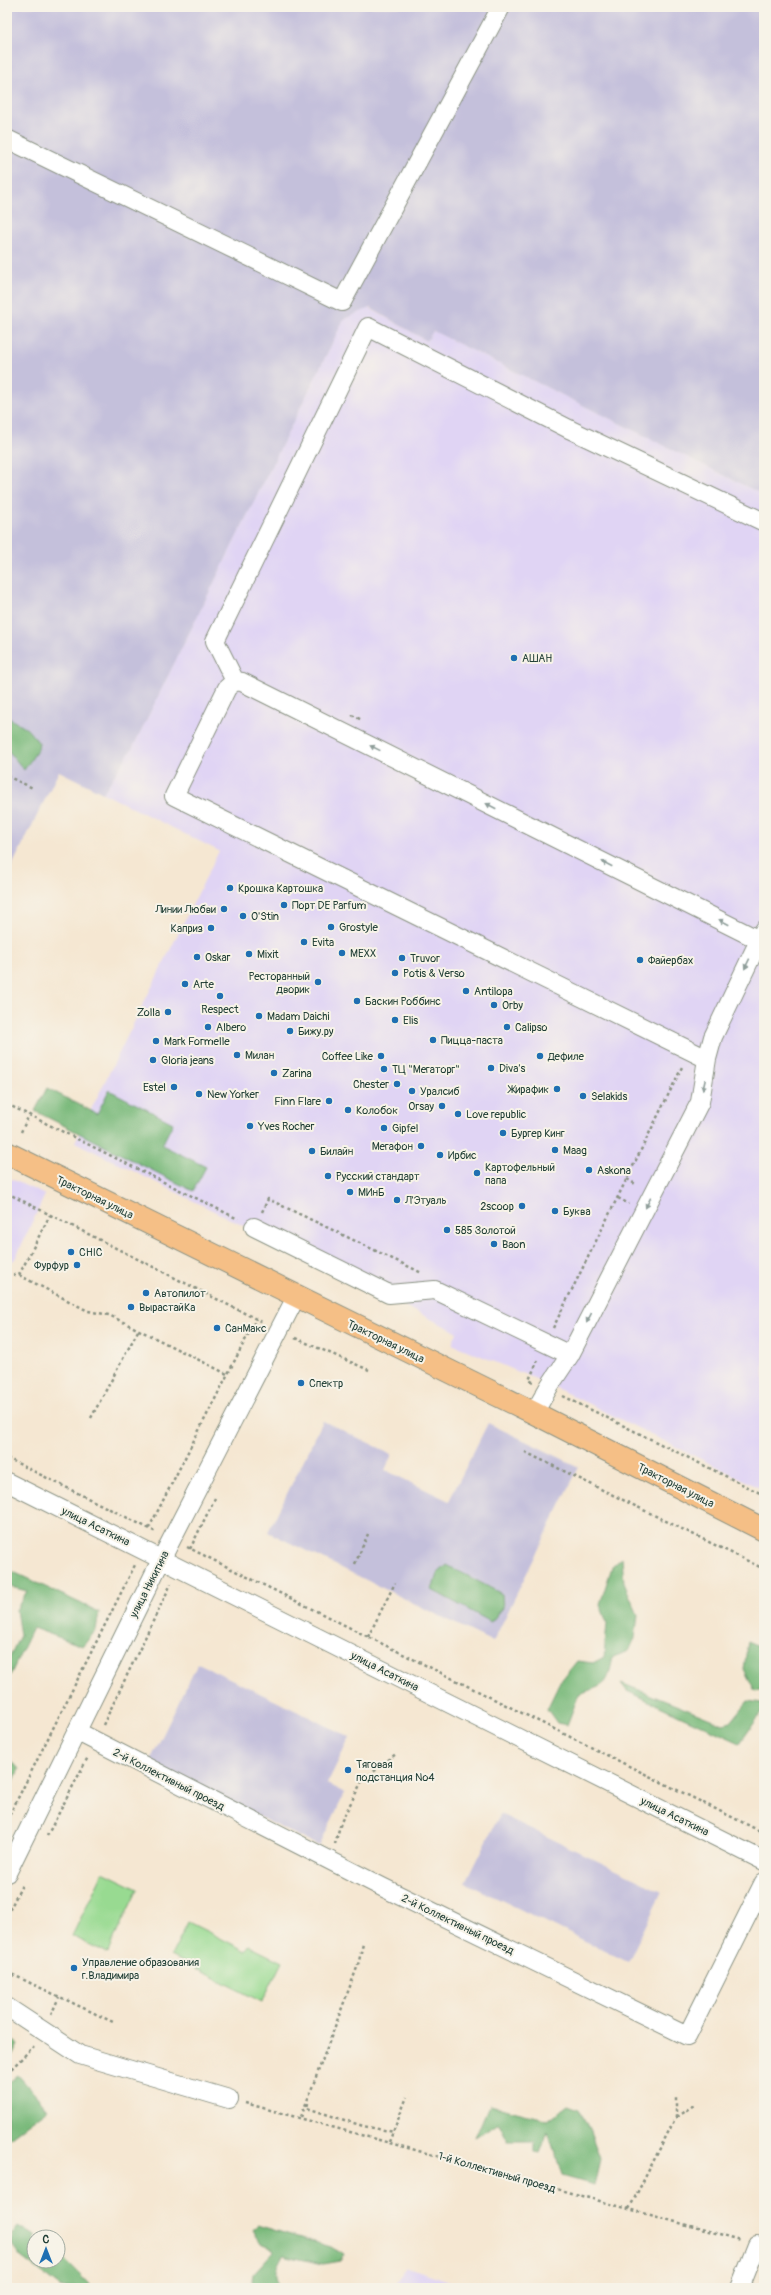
<svg xmlns="http://www.w3.org/2000/svg" width="771" height="2295" font-family="Pangolin,sans-serif">
<style>
.built{fill:#e0d4f4}
.industrial{fill:#c4c0db}
.green{fill:#98da91;stroke:#5c8c62}
.forest{fill:#7aba7b;stroke:#4c7c58}
.lines{fill:none;stroke-linecap:round;stroke-linejoin:round}
.minor-casing{stroke:#8a9283;stroke-width:20}
.major-casing{stroke:#8a9283;stroke-width:24}
.path{stroke:#8a9283;stroke-width:2.5;stroke-dasharray:3 3;stroke-linecap:butt}
.minor{stroke:#fff;stroke-width:18}
.major{stroke:#f5bf86;stroke-width:22}
.oneway{fill:#8f9e9a}
.poi-dot{fill:#1f6fb2;stroke:#f7f3e8;stroke-width:1.5}
.labels{text-anchor:middle;stroke-width:4;stroke-linejoin:round;paint-order:stroke}
.poi-label{font-size:11px;fill:#1f3d34;stroke:#f7f3e8;text-anchor:start}
.street-label{font-size:11px;fill:#1f3d34;stroke:#f7f3e8}
</style>
<rect width="100%" height="100%" fill="#f7f3e8"/>
<filter id="ink" filterUnits="userSpaceOnUse"><feTurbulence type="fractalNoise" baseFrequency=".025" numOctaves="2"/><feDisplacementMap in="SourceGraphic" scale="8" xChannelSelector="R" yChannelSelector="G"/><feConvolveMatrix kernelMatrix="1 2 1 2 8 2 1 2 1" color-interpolation-filters="sRGB"/></filter>
<filter id="wash" filterUnits="userSpaceOnUse"><feTurbulence type="fractalNoise" baseFrequency=".012" numOctaves="4" result="noise"/><feDisplacementMap in="SourceGraphic" scale="16" xChannelSelector="R" yChannelSelector="G"/><feGaussianBlur stdDeviation="0.9" result="paint"/><feColorMatrix in="noise" values="0 0 0 0 0 0 0 0 0 0 0 0 0 0 0 0 0 1.4 0 .05"/><feComposite in="paint" operator="in"/></filter>
<g filter="url(#wash)">
<rect width="100%" height="100%" fill="#f5e7d2"/>
<path class="built" d="M369,308L427,341L433,331L764,495V1490L550,1385L452,1344L457,1332L75,1142L219,851L103,793L133,747L344,319Z
M7,1177L45,1195L15,1259L7,1265Z
M407,2267L471,2288H392Z"/>
<path class="industrial" d="M7,7H764V495L433,331L427,341L370,308L344,319L133,747L103,793L59,771L7,876Z
M323,1421L392,1454L385,1470L449,1501L488,1423L579,1467L493,1642L268,1532Z
M198,1663L350,1737L327,1784L345,1793L319,1846L149,1763Z
M500,1814L662,1892L628,1962L466,1883Z"/>
<path class="green" d="M103,1872L138,1889L107,1953L72,1936Z
M188,1922L246,1951L249,1946L282,1962L262,2002L171,1956Z"/>
<path class="forest" d="M7,717L27,729L39,743L38,749L24,770L7,749Z
M47,1088L97,1114L109,1090L173,1123L162,1145L206,1167L193,1191L35,1111Z
M622,1558L624,1583L638,1615L635,1638L629,1651L613,1657C607,1687 607,1684 579,1694L567,1725L557,1723L547,1709L560,1682L577,1661L593,1663L604,1657L607,1623L600,1604L612,1567Z
M447,1565L502,1594L503,1608L491,1622L432,1590L437,1574Z
M7,1569L99,1612L96,1630L83,1646L33,1628L7,1682V1663L20,1635L16,1610L27,1591L7,1586Z
M748,1641L764,1648V1689L755,1691L744,1669Z
M621,1683L723,1724L731,1722L748,1701L762,1703L764,1709L740,1743L627,1691Z
M7,1756L19,1769L7,1797Z
M7,2037L18,2044L9,2064L7,2063Z
M18,2075L48,2109L7,2140V2084Z
M489,2105L548,2120L568,2105L579,2109L590,2131L600,2159L594,2185L562,2176L548,2131L540,2153L534,2152V2141H508L499,2123L475,2138Z
M257,2225L331,2247L344,2255L340,2261L322,2264L283,2255C276,2267 272,2275 281,2288H257L252,2282L253,2274L273,2252L271,2248L261,2244L252,2231Z
M18,2226L36,2237H34V2261H58V2253L93,2288H61L21,2257L12,2245V2234Z"/>
</g>
<g filter="url(#ink)">
<g class="lines">
<g class="minor-casing">
<path id="minor" d="M7,139L342,302L501,7
M235,681L215,641L368,327L571,430L764,522
M707,1059L174,796L227,688L235,681L242,682L759,940
M254,1227L389,1294L435,1290L570,1355
M534,1413L550,1385L570,1355L700,1102L707,1059L713,1037L764,930
M7,1482L764,1861
M78,1732L382,1887L687,2036L764,1882
M7,1873L162,1558L296,1297
M7,2007L80,2055L229,2099
M740,2288L757,2245L764,2248"/>
</g>
<g class="major-casing">
<path id="major" d="M7,1153L534,1413L764,1530"/>
</g>
<path class="path" d="M352,715L362,720
M7,776L33,788
M7,1104L238,1219
M21,1132L29,1115
M627,1179L637,1185
M7,1193L264,1323
M618,1198L629,1204
M262,1212L268,1199L422,1273
M7,1275H19L88,1311L109,1315L227,1374
M19,1275L50,1215
M553,1328L682,1067
M295,1338L369,1370
M533,1382L529,1380L538,1360
M563,1396L764,1495
M91,1418L139,1329
M525,1452L764,1569
M7,1458L156,1532
M149,1528L256,1319
M187,1547L764,1833
M190,1549L215,1498
M355,1564L368,1534
M368,1637L395,1583
M103,1725L171,1584
M7,1820L135,1565
M47,1836L88,1757
M335,1844L341,1822L362,1781L397,1753
M7,1915L23,1883
M7,1972L115,2023
M51,2015L59,1997
M7,2073L34,2046
M245,2103L741,2240
M308,2103L307,2108L363,2126L394,2132
M301,2117L358,1965L363,1944
M676,2117L694,2105
M389,2142L407,2097
M629,2209L676,2117V2097"/>
<use href="#minor" class="minor"/>
<use href="#major" class="major"/>
</g>
<defs><path id="oneway-solid" d="M-6-.8H1V-3.2L6.5 0L1 3.2V.8H-6Z"/></defs>
<g class="oneway">
<use href="#oneway-solid" transform="translate(375 748) rotate(-154)"/>
<use href="#oneway-solid" transform="translate(491 806) rotate(-153)"/>
<use href="#oneway-solid" transform="translate(607 864) rotate(-153)"/>
<use href="#oneway-solid" transform="translate(724 922) rotate(-153)"/>
<use href="#oneway-solid" transform="translate(747 964) rotate(116)"/>
<use href="#oneway-solid" transform="translate(704 1085) rotate(103)"/>
<use href="#oneway-solid" transform="translate(648 1203) rotate(117)"/>
<use href="#oneway-solid" transform="translate(589 1318) rotate(117)"/>
</g>
</g>
<g class="poi-dot">
<circle cx="514" cy="658" r="4"/>
<circle cx="230" cy="888" r="4"/>
<circle cx="284" cy="905" r="4"/>
<circle cx="224" cy="909" r="4"/>
<circle cx="243" cy="916" r="4"/>
<circle cx="331" cy="927" r="4"/>
<circle cx="211" cy="928" r="4"/>
<circle cx="304" cy="942" r="4"/>
<circle cx="342" cy="953" r="4"/>
<circle cx="249" cy="954" r="4"/>
<circle cx="197" cy="957" r="4"/>
<circle cx="402" cy="958" r="4"/>
<circle cx="640" cy="960" r="4"/>
<circle cx="395" cy="973" r="4"/>
<circle cx="318" cy="982" r="4"/>
<circle cx="185" cy="984" r="4"/>
<circle cx="466" cy="991" r="4"/>
<circle cx="220" cy="996" r="4"/>
<circle cx="357" cy="1001" r="4"/>
<circle cx="494" cy="1005" r="4"/>
<circle cx="168" cy="1012" r="4"/>
<circle cx="259" cy="1016" r="4"/>
<circle cx="395" cy="1020" r="4"/>
<circle cx="208" cy="1027" r="4"/>
<circle cx="507" cy="1027" r="4"/>
<circle cx="290" cy="1031" r="4"/>
<circle cx="433" cy="1040" r="4"/>
<circle cx="156" cy="1041" r="4"/>
<circle cx="237" cy="1055" r="4"/>
<circle cx="381" cy="1056" r="4"/>
<circle cx="540" cy="1056" r="4"/>
<circle cx="153" cy="1060" r="4"/>
<circle cx="491" cy="1068" r="4"/>
<circle cx="384" cy="1069" r="4"/>
<circle cx="274" cy="1073" r="4"/>
<circle cx="397" cy="1084" r="4"/>
<circle cx="174" cy="1087" r="4"/>
<circle cx="557" cy="1089" r="4"/>
<circle cx="412" cy="1091" r="4"/>
<circle cx="199" cy="1094" r="4"/>
<circle cx="583" cy="1096" r="4"/>
<circle cx="329" cy="1101" r="4"/>
<circle cx="442" cy="1106" r="4"/>
<circle cx="348" cy="1110" r="4"/>
<circle cx="458" cy="1114" r="4"/>
<circle cx="250" cy="1126" r="4"/>
<circle cx="384" cy="1128" r="4"/>
<circle cx="503" cy="1133" r="4"/>
<circle cx="421" cy="1146" r="4"/>
<circle cx="555" cy="1150" r="4"/>
<circle cx="312" cy="1151" r="4"/>
<circle cx="440" cy="1155" r="4"/>
<circle cx="589" cy="1170" r="4"/>
<circle cx="477" cy="1173" r="4"/>
<circle cx="328" cy="1176" r="4"/>
<circle cx="350" cy="1192" r="4"/>
<circle cx="397" cy="1200" r="4"/>
<circle cx="522" cy="1206" r="4"/>
<circle cx="555" cy="1211" r="4"/>
<circle cx="447" cy="1230" r="4"/>
<circle cx="494" cy="1244" r="4"/>
<circle cx="71" cy="1252" r="4"/>
<circle cx="77" cy="1265" r="4"/>
<circle cx="146" cy="1293" r="4"/>
<circle cx="131" cy="1307" r="4"/>
<circle cx="217" cy="1328" r="4"/>
<circle cx="301" cy="1383" r="4"/>
<circle cx="348" cy="1770" r="4"/>
<circle cx="74" cy="1968" r="4"/>
</g>
<g class="labels">
<g class="poi-label">
<text x="522" y="662">АШАН</text>
<text x="238" y="892">Крошка Картошка</text>
<text x="292" y="909">Порт DE Parfum</text>
<text x="216" y="913" text-anchor="end">Линии Любви</text>
<text x="251" y="920">O'Stin</text>
<text x="339" y="931">Grostyle</text>
<text x="203" y="932" text-anchor="end">Каприз</text>
<text x="312" y="946">Evita</text>
<text x="350" y="957">MEXX</text>
<text x="257" y="958">Mixit</text>
<text x="205" y="961">Oskar</text>
<text x="410" y="962">Truvor</text>
<text x="648" y="964">Файербах</text>
<text x="403" y="977">Potis &amp; Verso</text>
<text x="310" y="980" text-anchor="end">Ресторанный<tspan x="310" dy="13">дворик</tspan></text>
<text x="193" y="988">Arte</text>
<text x="474" y="995">Antilopa</text>
<text x="365" y="1005">Баскин Роббинс</text>
<text x="502" y="1009">Orby</text>
<text x="220" y="1013" text-anchor="middle">Respect</text>
<text x="160" y="1016" text-anchor="end">Zolla</text>
<text x="267" y="1020">Madam Daichi</text>
<text x="403" y="1024">Elis</text>
<text x="216" y="1031">Albero</text>
<text x="515" y="1031">Calipso</text>
<text x="298" y="1035">Бижу.ру</text>
<text x="441" y="1044">Пицца-паста</text>
<text x="164" y="1045">Mark Formelle</text>
<text x="245" y="1059">Милан</text>
<text x="373" y="1060" text-anchor="end">Coffee Like</text>
<text x="548" y="1060">Дефиле</text>
<text x="161" y="1064">Gloria jeans</text>
<text x="499" y="1072">Diva's</text>
<text x="392" y="1073">ТЦ "Мегаторг"</text>
<text x="282" y="1077">Zarina</text>
<text x="389" y="1088" text-anchor="end">Chester</text>
<text x="166" y="1091" text-anchor="end">Estel</text>
<text x="549" y="1093" text-anchor="end">Жирафик</text>
<text x="420" y="1095">Уралсиб</text>
<text x="207" y="1098">New Yorker</text>
<text x="591" y="1100">Selakids</text>
<text x="321" y="1105" text-anchor="end">Finn Flare</text>
<text x="434" y="1110" text-anchor="end">Orsay</text>
<text x="356" y="1114">Колобок</text>
<text x="466" y="1118">Love republic</text>
<text x="258" y="1130">Yves Rocher</text>
<text x="392" y="1132">Gipfel</text>
<text x="511" y="1137">Бургер Кинг</text>
<text x="413" y="1150" text-anchor="end">Мегафон</text>
<text x="563" y="1154">Maag</text>
<text x="320" y="1155">Билайн</text>
<text x="448" y="1159">Ирбис</text>
<text x="485" y="1171">Картофельный<tspan x="485" dy="13">папа</tspan></text>
<text x="597" y="1174">Askona</text>
<text x="336" y="1180">Русский стандарт</text>
<text x="358" y="1196">МИнБ</text>
<text x="405" y="1204">Л'Этуаль</text>
<text x="514" y="1210" text-anchor="end">2scoop</text>
<text x="563" y="1215">Буква</text>
<text x="455" y="1234">585 Золотой</text>
<text x="502" y="1248">Baon</text>
<text x="79" y="1256">CHIC</text>
<text x="69" y="1269" text-anchor="end">Фурфур</text>
<text x="154" y="1297">Автопилот</text>
<text x="139" y="1311">ВырастайКа</text>
<text x="225" y="1332">СанМакс</text>
<text x="309" y="1387">Спектр</text>
<text x="356" y="1768">Тяговая<tspan x="356" dy="13">подстанция №4</tspan></text>
<text x="82" y="1966">Управление образования<tspan x="82" dy="13">г.Владимира</tspan></text>
</g>
<g class="street-label">
<text transform="translate(95 1197) rotate(26)" y="4">Тракторная улица</text>
<text transform="translate(386 1341) rotate(26)" y="4">Тракторная улица</text>
<text transform="translate(676 1485) rotate(27)" y="4">Тракторная улица</text>
<text transform="translate(96 1526) rotate(26)" y="4">улица Асаткина</text>
<text transform="translate(149 1584) rotate(-63)" y="4">улица Никитина</text>
<text transform="translate(385 1671) rotate(27)" y="4">улица Асаткина</text>
<text transform="translate(169 1779) rotate(27)" y="4">2-й Коллективный проезд</text>
<text transform="translate(675 1816) rotate(26)" y="4">улица Асаткина</text>
<text transform="translate(458 1924) rotate(26)" y="4">2-й Коллективный проезд</text>
<text transform="translate(497 2172) rotate(16)" y="4">1-й Коллективный проезд</text>
</g>
</g>
<rect width="771" height="2295" fill="none" stroke="#f7f3e8" stroke-width="24"/>
<g transform="translate(46 2249)"><circle r="19" fill="#f7f3e8" stroke="#a1aaa0"/>
<path d="M0-3L7 15L0 10L-7 15Z" fill="#1f6fb2"/>
<text y="-6" font-size="11" font-weight="bold" text-anchor="middle" fill="#1f3d34">С</text>
</g>
</svg>
